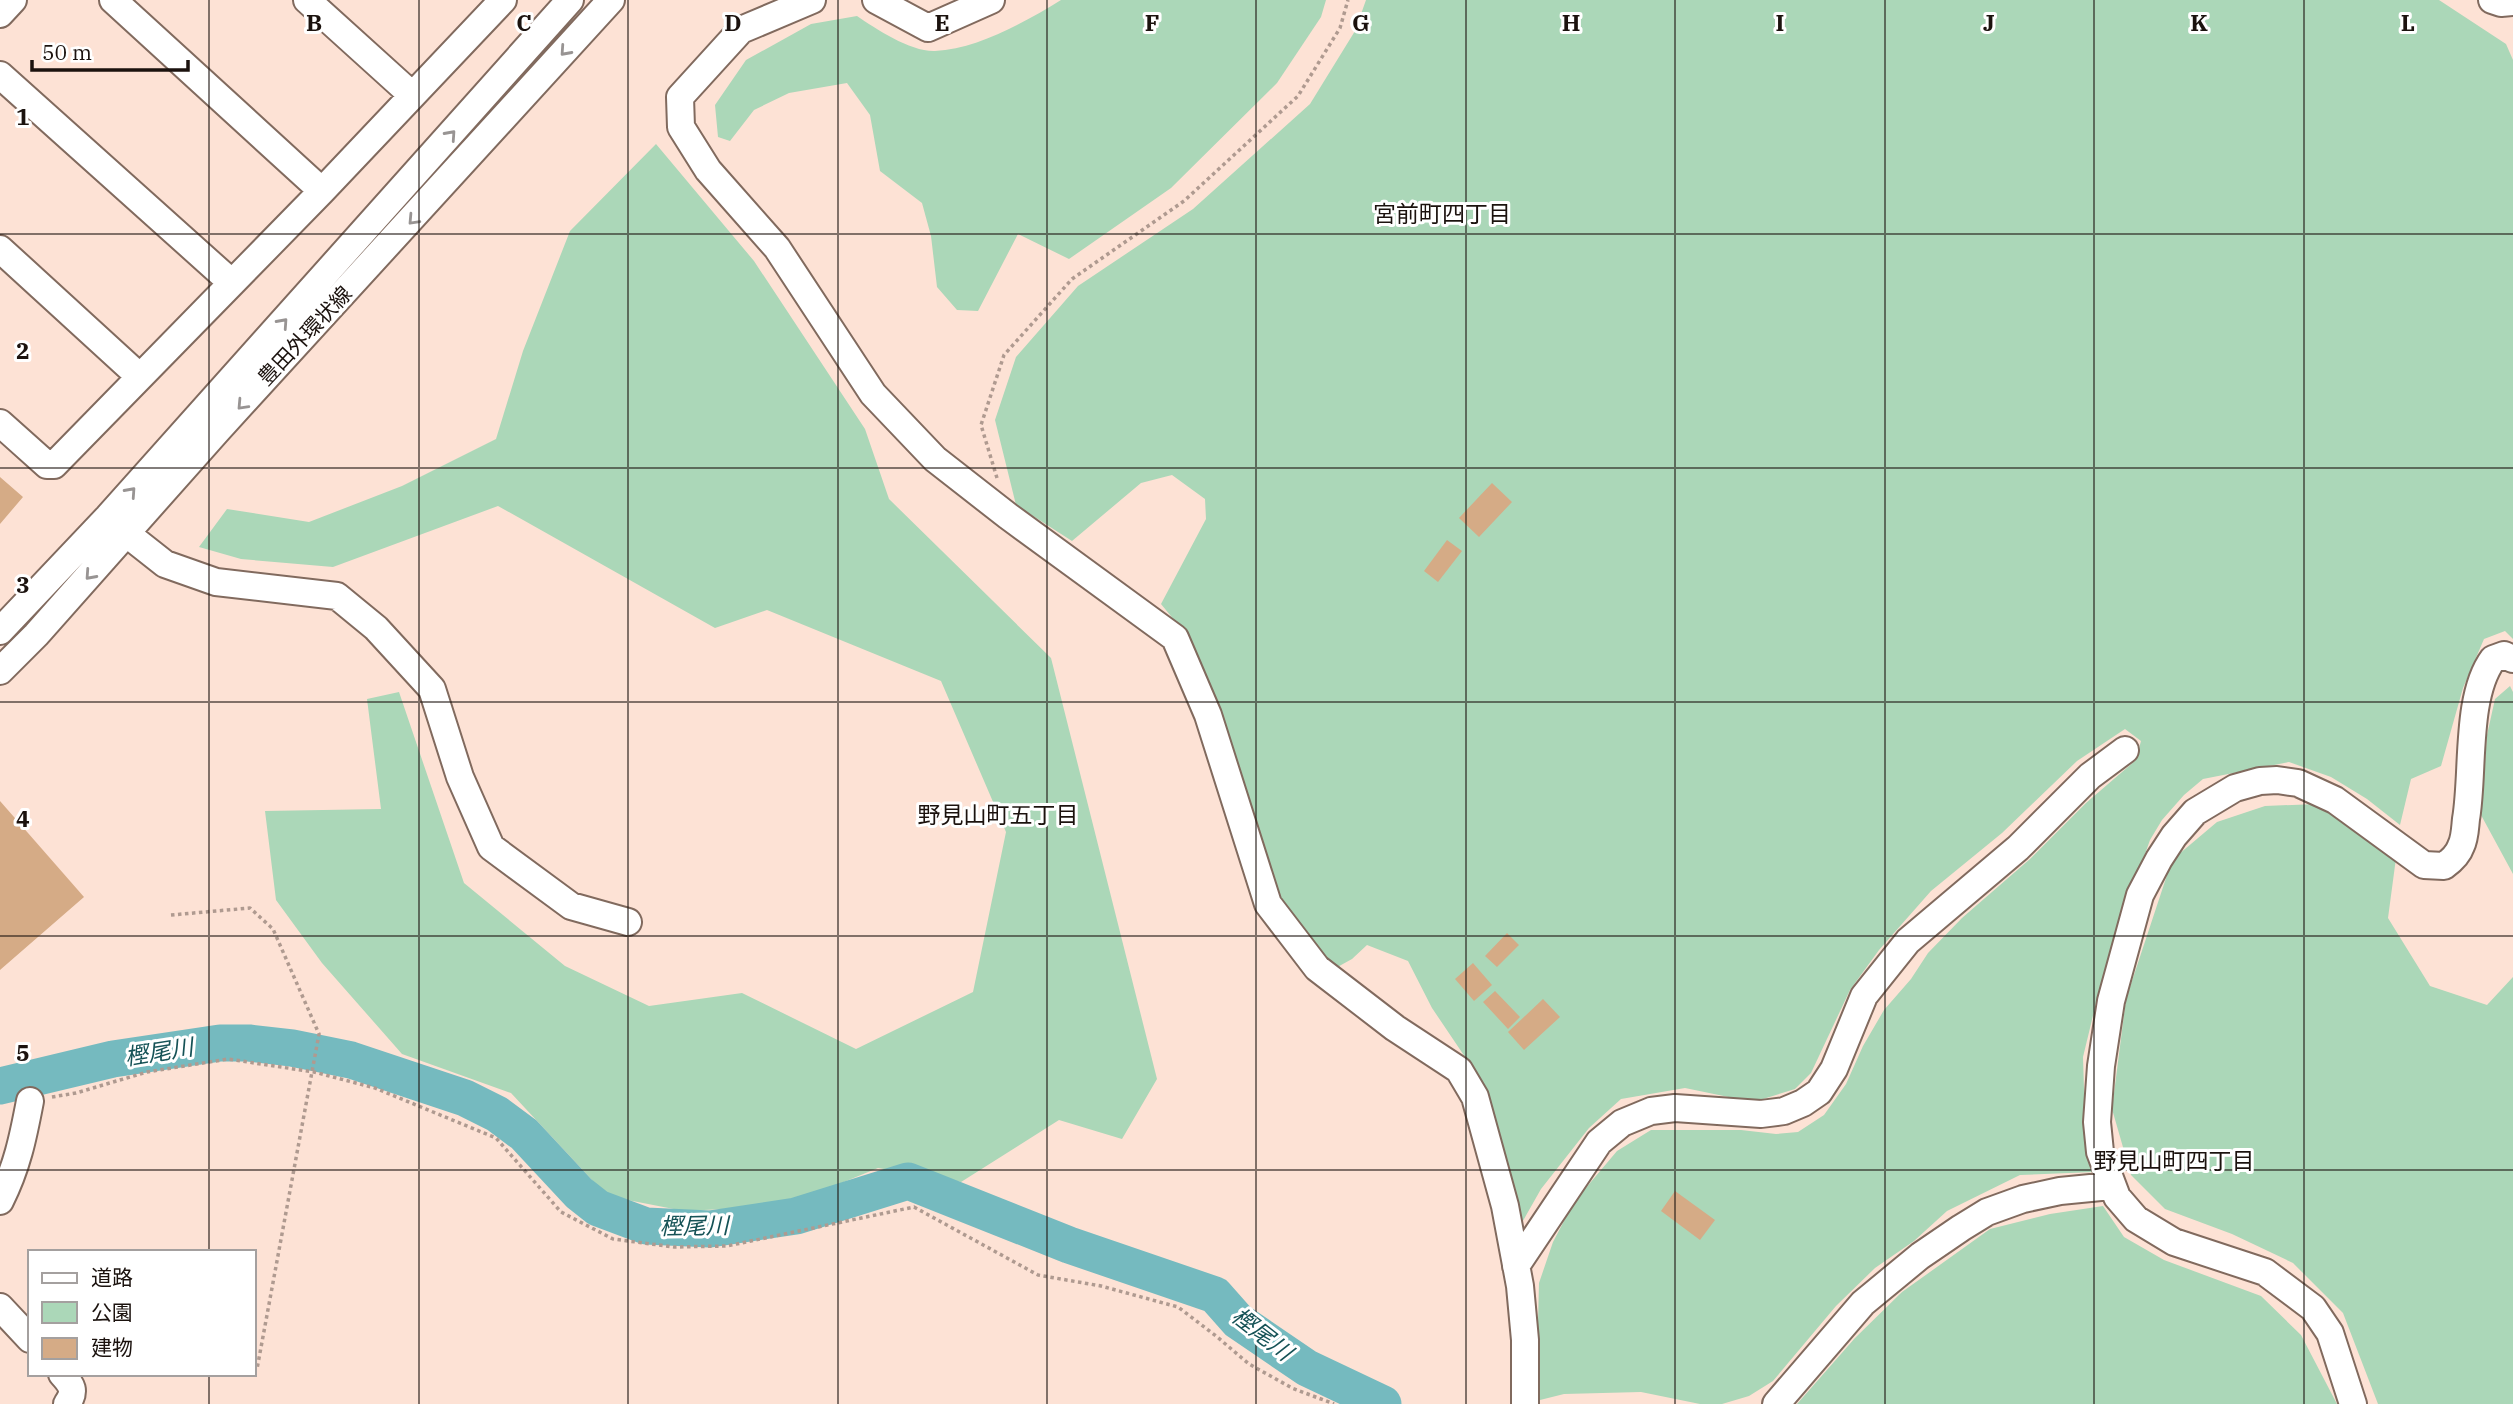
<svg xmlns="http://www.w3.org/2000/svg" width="2513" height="1404" font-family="'IBM Plex Serif','Noto Sans JP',serif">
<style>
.green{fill:#abd7b8}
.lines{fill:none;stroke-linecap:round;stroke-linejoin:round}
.river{stroke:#75babf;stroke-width:37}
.building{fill:#d5ab86}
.minor-casing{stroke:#816a5e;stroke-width:30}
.path{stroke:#af9a90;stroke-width:3.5;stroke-dasharray:3.5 3.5;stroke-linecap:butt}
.minor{stroke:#fff;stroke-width:26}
.oneway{stroke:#989493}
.grid{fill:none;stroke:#1b120e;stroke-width:2;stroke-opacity:0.55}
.labels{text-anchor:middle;stroke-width:6;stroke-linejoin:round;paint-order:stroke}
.street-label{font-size:21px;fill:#1b120e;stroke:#fff}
.neighbourhood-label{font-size:23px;fill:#1b120e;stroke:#fff}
.water-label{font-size:23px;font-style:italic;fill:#155256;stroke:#fff}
.grid-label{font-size:23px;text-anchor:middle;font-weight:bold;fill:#1b120e;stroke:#fff;stroke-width:6;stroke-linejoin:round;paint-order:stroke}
</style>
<rect width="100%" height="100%" fill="#fde2d5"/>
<path class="green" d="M1061,0H1326L1321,17L1277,83L1171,188L1069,259L1018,234L978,311L957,310L937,287L931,236L922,203L880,171L870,115L847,83L789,93L754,110L730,141L718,137L715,105L746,60L811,24L857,16C876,29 911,52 935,51C978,49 1025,22 1061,0Z
M1366,0H2439L2506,44L2513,60V639L2505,631L2484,639L2463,688L2441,766L2411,779L2400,825L2367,799L2331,777L2289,762L2203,779L2184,795L2162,820L2150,840L2133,888L2124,903L2098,995L2083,1057L2085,1122L2094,1172L2020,1175L1947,1211L1914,1241L1875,1268L1836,1306L1773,1381L1749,1396L1722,1404H1700L1641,1392L1564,1394L1536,1401L1539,1283L1553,1242L1574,1202L1617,1151L1651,1130H1741L1776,1134L1798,1132L1824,1115L1846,1084L1863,1046L1884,1010L1911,979L1928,953L1962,918L2030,859L2086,803L2136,760L2141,741L2125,729L2077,761L2002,833L1931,891L1879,950L1850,990L1811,1073L1795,1089L1763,1099L1743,1100L1685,1088L1621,1099L1589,1128L1541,1189L1520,1226L1486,1088L1432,1008L1408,961L1367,945L1352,959L1332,970L1276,897L1184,632L1161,604L1206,519L1205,499L1172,475L1141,483L1072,541L1016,505L995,420L1016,357L1078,286L1193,209L1310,104L1355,31Z
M656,144L754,261L865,429L889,499L1051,658L1157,1079L1122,1139L1059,1120L961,1182L878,1168L785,1206L684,1211L607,1196L511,1093L402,1054L322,963L276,900L265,811L381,809L367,699L399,692L464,883L565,966L649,1006L742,993L856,1049L973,992L1006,832L941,681L767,610L715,628L498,506L333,567L241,559L199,547L227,509L309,522L402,486L496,439L523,351L570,231Z
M2510,686L2513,692V874L2481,815L2487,735L2495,699Z
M2317,804L2396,858L2388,918L2430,986L2487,1005L2513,977V1404H2378L2343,1313L2293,1263L2232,1234L2165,1209L2131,1175L2112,1109L2126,999L2172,860L2217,822L2265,806Z
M2103,1206L2124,1237L2164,1260L2261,1296L2301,1335L2337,1404H1797L1855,1338L1902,1292L1990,1229L2050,1214Z"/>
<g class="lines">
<path class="river" d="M0,1086L113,1059L220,1043H249L292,1048L351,1060L465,1098L497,1114L524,1134L579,1193L598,1208L646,1226L710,1229L796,1216L908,1181L1069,1245L1215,1295L1238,1321L1307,1368L1383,1404"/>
</g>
<path class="building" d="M0,477L23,497L0,524Z
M1492,483L1512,502L1479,537L1459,518Z
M1447,540L1462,551L1438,582L1424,571Z
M0,801L84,897L0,970Z
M1507,933L1519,945L1497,967L1485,956Z
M1473,963L1492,985L1474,1001L1455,979Z
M1495,991L1520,1017L1508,1029L1483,1002Z
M1543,999L1560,1017L1524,1050L1508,1032Z
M1675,1191L1715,1220L1700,1240L1661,1211Z"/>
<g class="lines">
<g class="minor-casing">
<path id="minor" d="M113,0L322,191
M307,0L412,95
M812,0L741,30L680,97L681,127L708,170L777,248L873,394L935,459L1008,516L1175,638L1208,715L1268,904L1317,968L1395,1028L1459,1070L1475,1097L1505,1206L1520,1286L1525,1340V1404
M876,0L928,28L991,0
M2492,0L2501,3L2513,2
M0,14L13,0
M0,75L232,283
M0,249L140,377
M0,423L47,465H54L322,191L503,0
M127,534L165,564L216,582L337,596L376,628L432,689L460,777L491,847L571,906L628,922
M0,631L108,517L570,0
M0,671L36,635L217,431L611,0
M0,1201C17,1167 23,1138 30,1101
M1516,1266L1599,1142L1622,1123L1651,1111L1675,1108L1761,1114L1784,1111L1803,1103L1819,1092L1834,1069L1864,996L1908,941L2018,848L2090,776L2125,750
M0,1307L30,1339
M62,1374C72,1385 76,1391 67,1404
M1776,1404L1863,1303L1920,1256L1961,1228L1987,1212L2023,1199L2060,1191L2111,1186
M2353,1404L2330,1333L2313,1308L2265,1272L2174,1242L2136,1219L2117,1197L2100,1152L2097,1122L2101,1066L2111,1001L2140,895L2159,859L2174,836L2195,812L2235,788L2260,781L2277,780L2298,783L2335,800L2424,865L2444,866C2451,861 2458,855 2461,846C2465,838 2465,828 2466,819C2474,773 2465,697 2493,659L2504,655L2513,659"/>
</g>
<path class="path" d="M997,478L981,425L1004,355L1072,279L1184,201L1298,96L1340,28L1348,0
M171,915L250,908L273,929L319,1034L257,1369
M52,1097L76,1093L147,1072L228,1059L314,1072L375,1088L496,1138L561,1212L613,1239L674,1247L727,1246L914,1207L1038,1275L1101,1286L1178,1307L1216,1336L1249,1364L1292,1388L1334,1404"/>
<use href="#minor" class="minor"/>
</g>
<defs><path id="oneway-chevron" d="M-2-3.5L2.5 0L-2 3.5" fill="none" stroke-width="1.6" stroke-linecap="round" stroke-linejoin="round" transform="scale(1.75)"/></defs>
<g class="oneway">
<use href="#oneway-chevron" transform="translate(565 51) rotate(132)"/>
<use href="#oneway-chevron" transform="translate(451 135) rotate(-48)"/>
<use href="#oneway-chevron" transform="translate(413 220) rotate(133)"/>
<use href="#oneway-chevron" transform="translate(283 323) rotate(-48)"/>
<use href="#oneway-chevron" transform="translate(242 405) rotate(133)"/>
<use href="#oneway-chevron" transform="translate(131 492) rotate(-48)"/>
<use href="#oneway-chevron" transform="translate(90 575) rotate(132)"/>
</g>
<path class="grid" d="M209,0V1252M419,0V1404M628,0V1404M838,0V1404M1047,0V1404M1256,0V1404M1466,0V1404M1675,0V1404M1885,0V1404M2094,0V1404M2304,0V1404M0,234H2513M0,468H2513M0,702H2513M0,936H2513M0,1170H2513M209,1374V1404"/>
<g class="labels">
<g class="street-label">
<text transform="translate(305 336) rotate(-47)" y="7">豊田外環状線</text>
</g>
<g class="neighbourhood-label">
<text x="1442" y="222">宮前町四丁目</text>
<text x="998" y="823">野見山町五丁目</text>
<text x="2174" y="1169">野見山町四丁目</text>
</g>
<g class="water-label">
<text transform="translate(159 1052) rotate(-9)" y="8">樫尾川</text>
<text transform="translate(694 1226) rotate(-1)" y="8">樫尾川</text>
<text transform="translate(1262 1334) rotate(38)" y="8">樫尾川</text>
</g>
</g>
<g class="grid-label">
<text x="314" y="31">B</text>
<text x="524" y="31">C</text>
<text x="733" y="31">D</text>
<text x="942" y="31">E</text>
<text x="1152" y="31">F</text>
<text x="1361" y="31">G</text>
<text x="1571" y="31">H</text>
<text x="1780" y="31">I</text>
<text x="1989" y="31">J</text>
<text x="2199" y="31">K</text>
<text x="2408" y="31">L</text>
<text x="23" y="125">1</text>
<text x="23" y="359">2</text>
<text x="23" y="593">3</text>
<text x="23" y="827">4</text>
<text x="23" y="1061">5</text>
</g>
<rect x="28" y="1250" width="228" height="126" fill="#ffffff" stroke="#a4a09f" stroke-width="2"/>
<rect x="42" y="1273" width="35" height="10" fill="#ffffff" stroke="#a4a09f" stroke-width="2"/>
<text x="91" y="1285" font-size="21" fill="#1b120e">道路</text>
<rect x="42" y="1302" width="35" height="21" fill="#abd7b8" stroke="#a4a09f" stroke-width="2"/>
<text x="91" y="1320" font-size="21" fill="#1b120e">公園</text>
<rect x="42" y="1338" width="35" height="21" fill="#d5ab86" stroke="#a4a09f" stroke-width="2"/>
<text x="91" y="1355" font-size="21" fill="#1b120e">建物</text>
<path d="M32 60v10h156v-10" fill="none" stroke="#1b120e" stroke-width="3.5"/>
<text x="42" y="60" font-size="21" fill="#1b120e" stroke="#ffffff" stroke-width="5" paint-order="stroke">50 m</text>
</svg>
